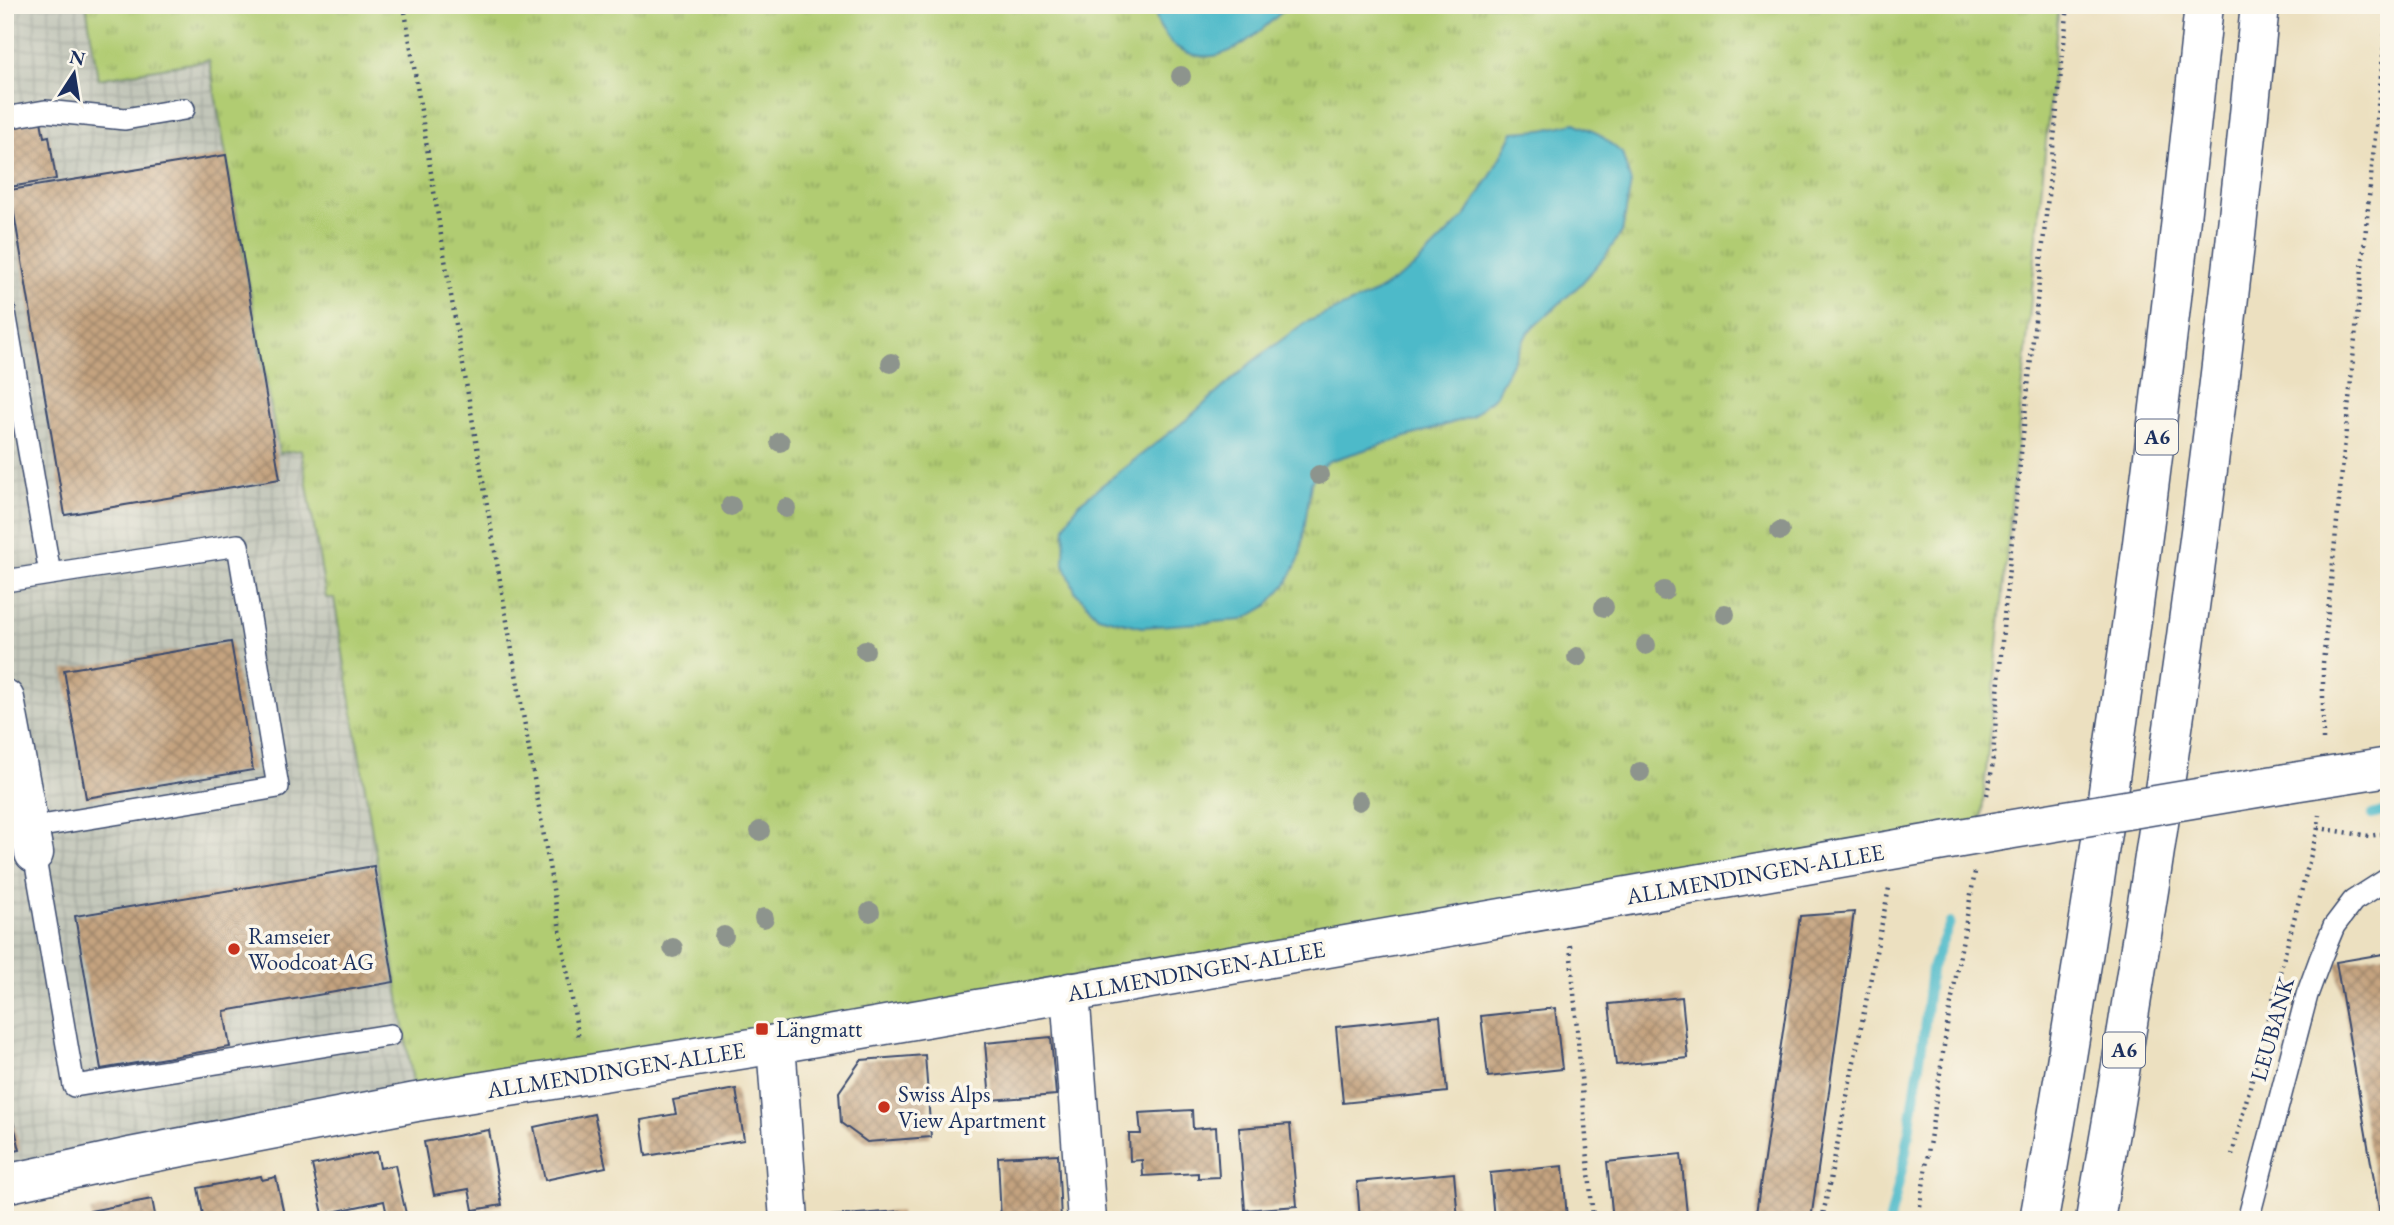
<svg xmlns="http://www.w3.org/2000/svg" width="2394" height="1225" font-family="'EB Garamond',serif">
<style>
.industrial{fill:url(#industrial-grid)}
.grass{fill:url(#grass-tufts);stroke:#667e68;stroke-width:2}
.water{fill:#4ebac9;stroke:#347494;stroke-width:2}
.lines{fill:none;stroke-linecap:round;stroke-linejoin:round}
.stream{stroke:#4ebac9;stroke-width:10}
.building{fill:url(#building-cross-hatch)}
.lane-casing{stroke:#3a4a6d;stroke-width:24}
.street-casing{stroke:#3a4a6d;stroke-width:41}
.secondary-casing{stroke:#3a4a6d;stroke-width:41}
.highway-casing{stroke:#3a4a6d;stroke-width:41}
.path{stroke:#3a4a6d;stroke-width:4.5;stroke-dasharray:2 5;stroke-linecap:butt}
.lane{stroke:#fff;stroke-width:21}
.street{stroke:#fff;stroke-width:38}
.secondary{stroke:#fff;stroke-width:38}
.highway{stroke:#fff;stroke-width:38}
.secondary-bridge-casing{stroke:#3a4a6d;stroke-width:41;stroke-linecap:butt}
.secondary-bridge{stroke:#fff;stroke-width:38}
.tree{fill:#8d948d}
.poi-dot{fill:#c8321e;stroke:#fbf7ec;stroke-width:2.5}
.labels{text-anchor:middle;stroke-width:7;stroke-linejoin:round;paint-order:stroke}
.shield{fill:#fbf7ec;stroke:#5e6b89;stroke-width:2}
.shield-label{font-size:21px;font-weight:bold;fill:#1b2f5e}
.street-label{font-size:23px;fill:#1b2f5e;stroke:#fbf7ec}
.poi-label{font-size:23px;fill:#1b2f5e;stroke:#fbf7ec;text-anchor:start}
</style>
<defs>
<pattern id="industrial-grid" width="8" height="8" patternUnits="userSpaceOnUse" patternTransform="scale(1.75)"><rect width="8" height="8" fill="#c2c6b9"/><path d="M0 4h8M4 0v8" fill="none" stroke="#a6aaa1"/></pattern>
<pattern id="grass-tufts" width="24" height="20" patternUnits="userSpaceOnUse" patternTransform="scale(1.75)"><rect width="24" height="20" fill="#b1cc72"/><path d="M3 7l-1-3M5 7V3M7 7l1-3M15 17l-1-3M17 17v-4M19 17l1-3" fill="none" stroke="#8fa661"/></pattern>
<pattern id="building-cross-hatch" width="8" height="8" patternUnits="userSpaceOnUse" patternTransform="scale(1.75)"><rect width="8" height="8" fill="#c4a37f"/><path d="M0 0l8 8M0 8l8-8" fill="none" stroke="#9e856b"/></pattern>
</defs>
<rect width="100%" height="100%" fill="#fbf7ec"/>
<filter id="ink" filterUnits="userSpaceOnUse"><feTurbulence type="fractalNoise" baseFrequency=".0143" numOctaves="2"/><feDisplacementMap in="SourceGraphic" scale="14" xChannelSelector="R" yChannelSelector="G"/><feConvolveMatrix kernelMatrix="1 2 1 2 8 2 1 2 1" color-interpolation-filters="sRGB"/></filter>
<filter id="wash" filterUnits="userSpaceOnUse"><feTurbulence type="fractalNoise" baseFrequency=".00686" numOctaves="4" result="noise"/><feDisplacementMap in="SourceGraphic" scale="28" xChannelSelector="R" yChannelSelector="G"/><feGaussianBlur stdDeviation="1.57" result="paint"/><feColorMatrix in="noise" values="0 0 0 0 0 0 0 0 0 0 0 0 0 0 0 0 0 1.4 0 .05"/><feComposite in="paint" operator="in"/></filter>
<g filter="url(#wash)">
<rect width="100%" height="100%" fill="#ece0c0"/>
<path class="industrial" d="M5,5H86L98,79L209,60L279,452L301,449L326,598L334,597L416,1102L5,1184Z"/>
<path class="grass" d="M86,5H2059L1980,835L416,1102L334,598H326L301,450L279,453L209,60L98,79Z"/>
<path class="water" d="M1156,5H1290C1261,29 1227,70 1186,52C1179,48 1173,47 1169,40C1159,26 1155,23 1156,5Z
M1575,123L1599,134L1622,153L1631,183L1622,232L1606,255L1581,284L1528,332L1495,396L1471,417L1329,461L1318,470L1311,483L1300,557L1287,583L1267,606L1242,620L1142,627L1098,616L1076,593L1064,564L1065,526L1078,504L1187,419L1252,362L1304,323L1375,293L1413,268L1466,215L1491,175L1513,132L1543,130Z"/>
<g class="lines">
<path class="stream" d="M2372,815L2389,810
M1890,1220L1906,1152L1923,1039L1931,970L1950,923"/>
</g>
<g id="blocks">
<path class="building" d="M41,121L44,137L49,136L56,179L10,187L5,160V143H11L8,126Z
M226,155L280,479L65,515L10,190Z
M231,642L253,770L86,798L64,670Z
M374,866L394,982L224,1011L230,1047L101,1069L75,916Z
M1854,912L1811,1220H1755L1800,916Z
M2389,953V1220H2381L2336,962Z
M1682,997L1688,1058L1616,1065L1609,1004Z
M1555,1008L1562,1069L1488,1077L1481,1016Z
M1440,1016L1447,1092L1343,1103L1336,1027Z
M1051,1037L1056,1095L990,1100L985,1043Z
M925,1055L931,1137L867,1142L841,1123L839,1092L861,1060Z
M5,1089L20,1150L5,1153Z
M736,1089L744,1140L646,1156L641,1120L676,1114L673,1100Z
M1192,1110L1193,1129L1216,1127L1219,1177L1198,1178V1173L1143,1176L1142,1160L1130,1161L1129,1134H1141L1139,1113Z
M594,1114L606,1167L545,1180L534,1127Z
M1290,1124L1297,1206L1245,1210L1239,1128Z
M489,1130L502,1205L473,1210L469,1189L434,1195L424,1142Z
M377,1152L380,1168L395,1165L407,1218L388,1220L384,1201L323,1214L312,1165Z
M1058,1154L1061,1220H1001L998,1157Z
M1681,1154L1687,1214L1613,1220L1607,1162Z
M1563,1166L1567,1220H1494L1490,1173Z
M1454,1173L1458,1220H1360L1357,1182Z
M261,1176L262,1180L276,1177L285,1219L204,1220L198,1188Z
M152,1199L156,1220H92L90,1211Z
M900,1211L901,1220H814V1217Z"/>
</g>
</g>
<g filter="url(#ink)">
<use href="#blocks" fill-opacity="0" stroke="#3a4a6d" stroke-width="2"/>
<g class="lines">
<g class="lane-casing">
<path id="lane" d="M5,118L45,111L125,119L184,109
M5,312L50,574
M5,581L238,545L278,787L29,828
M34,853L74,1086L390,1035
M2248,1220L2307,995L2321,957L2334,926L2353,901L2389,878"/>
</g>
<g class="street-casing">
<path id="street" d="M5,699L34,853
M1070,992L1087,1220
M776,1044L789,1220"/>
</g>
<g class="secondary-casing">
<path id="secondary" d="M2287,783L2389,767
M5,1184L130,1157L416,1102L776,1044L2001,831"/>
</g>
<g class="highway-casing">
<path id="highway" d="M2039,1220C2111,817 2162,412 2204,5
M2095,1220C2165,817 2221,412 2260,5"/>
</g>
<path class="path" d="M404,5L447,272L579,1040
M2323,740V663L2388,5
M1987,795L1992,769L2004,616L2068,5
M2318,828L2369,836L2389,833
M1570,945L1593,1220
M2232,1155L2318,828L2319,815
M1822,1220L1889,888
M1918,1220L1947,1026L1975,872"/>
<use href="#lane" class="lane"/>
<use href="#street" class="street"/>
<use href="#secondary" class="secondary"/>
<use href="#highway" class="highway"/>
<g class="secondary-bridge-casing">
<path id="secondary-bridge" d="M2001,831L2287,783"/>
</g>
<use href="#secondary-bridge" class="secondary-bridge"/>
</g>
<g class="tree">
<circle cx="1181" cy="76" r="10"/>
<circle cx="891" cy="363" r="10"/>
<circle cx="780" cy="442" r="10"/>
<circle cx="1319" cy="475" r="10"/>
<circle cx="731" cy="506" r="10"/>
<circle cx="786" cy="508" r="10"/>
<circle cx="1780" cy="531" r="10"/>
<circle cx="1664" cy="591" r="10"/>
<circle cx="1604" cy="607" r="10"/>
<circle cx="1725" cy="614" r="10"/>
<circle cx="1646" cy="645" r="10"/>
<circle cx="865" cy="650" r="10"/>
<circle cx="1577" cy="657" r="10"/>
<circle cx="1640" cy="772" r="10"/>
<circle cx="1359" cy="801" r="10"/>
<circle cx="760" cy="831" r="10"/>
<circle cx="870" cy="912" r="10"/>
<circle cx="764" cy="918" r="10"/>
<circle cx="724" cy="936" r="10"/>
<circle cx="673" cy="948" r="10"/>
</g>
</g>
<g class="poi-dot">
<circle cx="234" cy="949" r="7"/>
<rect x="755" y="1022" width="14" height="14" rx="3.5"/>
<circle cx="884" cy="1107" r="7"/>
</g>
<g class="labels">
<g class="shield">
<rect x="2136" y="419.5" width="42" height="35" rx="5"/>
<rect x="2103" y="1032.5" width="42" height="35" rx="5"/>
</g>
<g class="shield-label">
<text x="2157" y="444">A6</text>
<text x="2124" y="1057">A6</text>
</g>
<g class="street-label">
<text transform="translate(1755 874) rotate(-10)" y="8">ALLMENDINGEN-ALLEE</text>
<text transform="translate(1196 971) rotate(-10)" y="8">ALLMENDINGEN-ALLEE</text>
<text transform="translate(2272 1029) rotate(-74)" y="8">LEUBANK</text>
<text transform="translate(616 1070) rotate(-9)" y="8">ALLMENDINGEN-ALLEE</text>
</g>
<g class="poi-label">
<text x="248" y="944">Ramseier<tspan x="248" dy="26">Woodcoat AG</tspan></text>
<text x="776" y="1037">Längmatt</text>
<text x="898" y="1102">Swiss Alps<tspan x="898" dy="26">View Apartment</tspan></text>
</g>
</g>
<rect width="2394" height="1225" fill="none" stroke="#fbf7ec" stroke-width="28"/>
<g transform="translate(74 74) rotate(12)" stroke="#fbf7ec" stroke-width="5" paint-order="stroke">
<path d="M0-5L12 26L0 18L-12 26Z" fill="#1b2f5e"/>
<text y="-10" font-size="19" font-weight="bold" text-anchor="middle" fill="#1b2f5e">N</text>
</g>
</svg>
